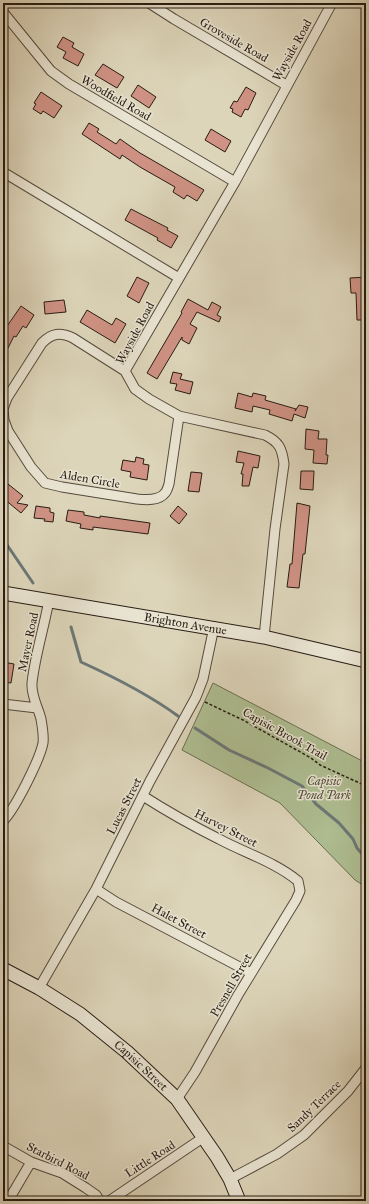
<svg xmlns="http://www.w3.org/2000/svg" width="369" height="1204" font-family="'IM FELL Great Primer',serif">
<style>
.green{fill:#aebe92;stroke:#6b6d52}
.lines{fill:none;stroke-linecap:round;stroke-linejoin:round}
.stream{stroke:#6c7878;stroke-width:3}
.building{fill:#cf9284;stroke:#281c13}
.street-casing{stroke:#554a3d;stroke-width:11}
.secondary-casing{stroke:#281c13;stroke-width:15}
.path{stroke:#281c13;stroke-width:1.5;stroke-dasharray:3 2;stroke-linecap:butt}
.street{stroke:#e9e4d2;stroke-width:9}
.secondary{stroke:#e9e4d2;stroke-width:13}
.labels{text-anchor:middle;stroke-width:3;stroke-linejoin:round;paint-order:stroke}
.street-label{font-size:12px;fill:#281c13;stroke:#e9e4d2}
.park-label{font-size:12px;font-style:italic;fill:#504d39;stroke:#e9e4d2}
</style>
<rect width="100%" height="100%" fill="#ddd5ba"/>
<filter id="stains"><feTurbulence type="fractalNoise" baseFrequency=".005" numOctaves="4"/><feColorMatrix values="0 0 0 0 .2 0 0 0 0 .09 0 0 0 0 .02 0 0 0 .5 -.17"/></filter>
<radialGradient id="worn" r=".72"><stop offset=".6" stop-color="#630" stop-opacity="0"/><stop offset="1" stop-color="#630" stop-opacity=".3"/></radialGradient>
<path class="green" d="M213,683L366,763V887L355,880L280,803L182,750Z"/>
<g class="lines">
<path class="stream" d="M3,539L33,583
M71,627L81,662C114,677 148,694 178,716
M195,728L229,750L268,768L302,786L316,804L339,823L353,839L357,848L363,855L366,857"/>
</g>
<path class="building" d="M63,37L74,43L72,47L84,54L78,66L63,58L66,52L57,47Z
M103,64L124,77L117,88L95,75Z
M138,85L156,97L149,108L131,96Z
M246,87L256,93L248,110L245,109L241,117L232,112L233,109L230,108L234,101L237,102Z
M41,92L62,106L54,118L43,111L41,114L33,109L36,104L34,103Z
M89,123L99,129L97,132L116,144L120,139L140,153L204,190L197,201L187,195L184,199L173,192L175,187L140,167L122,155L120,159L82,134Z
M211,129L231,141L225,152L205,140Z
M131,209L168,228L167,230L178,236L171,248L157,240L158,238L125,220Z
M137,277L149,283L139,303L127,296Z
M366,277V286H363L364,306H366V320H357L356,293H351L350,278Z
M188,299L208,310L212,302L221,307L217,315L221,317L219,322L197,312L190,324L197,328L189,344L182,340V337L157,379L147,373L182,313L181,312Z
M64,300L66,312L45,314L44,302Z
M21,306L34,315L26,328L23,326L16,337L14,336L3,358V332Z
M87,310L112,325L116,318L126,324L115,343L80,322Z
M173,372L182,374L180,379L193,382L190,394L175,390L177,384L170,383Z
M238,393L252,397L253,393L266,396L265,400L296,409L295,411L299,405L308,407L305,418L294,414L292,421L269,414L270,410L253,406L252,412L235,408Z
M306,429L319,431L318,439H327L326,455H328L327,464L313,463L314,450L305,449Z
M238,451L260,456L258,468L253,467L249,486H242L243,474H241L244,463L236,462Z
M136,457L144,459L143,464L149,465L147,480L130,477L131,472L121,470L123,460L135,462Z
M301,471H314L313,490L300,489Z
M191,472L202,473L199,492L188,491Z
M3,480L23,496L17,503L28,505L21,513L3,498Z
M297,503L310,506L305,554H303L299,588L287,587L290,564H292Z
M36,506L50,508V512L54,513L53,522L44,521L45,519L34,518Z
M178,506L187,514L179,524L170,516Z
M68,510L84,512V515L100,518V516L150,523L148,534L93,527V530L80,528L81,524L66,521Z
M3,662L14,664L11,683L3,682Z"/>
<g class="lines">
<g class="street-casing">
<path id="street" d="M149,3L174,19L286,85
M3,12L51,71L69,84L235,182
M3,172L179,278
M125,371L73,338C60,332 52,333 42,343L7,398L3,409L4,420L8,431L31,467L45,483L62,487L137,499C146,500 159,501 165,493C167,491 168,487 169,484L179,416
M264,637L275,529L284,464C282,448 279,442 265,435L179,416L149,399L135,389L125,371L235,182L332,3
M3,704L37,708
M143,796C168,812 193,826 219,839C245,853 275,862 298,881L300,891L296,900L238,995L195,1072L177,1099
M3,821C15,809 40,759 43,743C44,736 42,725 41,719C38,707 31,696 32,683C35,655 44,628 49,600
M96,889L116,902L251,973
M39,988L96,889L150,781L196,697L203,679L214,627
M3,1146L31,1162L62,1173L86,1188L96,1195L100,1201
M230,1179L277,1154L304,1135L348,1091L366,1068
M8,1201L31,1162
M109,1201L204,1137"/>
</g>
<g class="secondary-casing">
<g id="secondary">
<path id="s1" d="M3,593L264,637L366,661"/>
<path id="s2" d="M3,969L39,988L80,1014L127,1052L177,1099L217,1157L230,1179L239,1201"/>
</g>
</g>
<path class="path" d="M205,702L243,720L311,758L320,765L366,786"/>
<use href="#street" class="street"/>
<use href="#secondary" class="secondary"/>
</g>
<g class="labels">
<g class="street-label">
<text transform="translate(234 40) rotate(30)" y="4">Groveside Road</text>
<text transform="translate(292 50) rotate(-61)" y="4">Wayside Road</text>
<text transform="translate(116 98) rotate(30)" y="4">Woodfield Road</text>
<text transform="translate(135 333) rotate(-62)" y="4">Wayside Road</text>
<text transform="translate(90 479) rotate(10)" y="4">Alden Circle</text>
<text dy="4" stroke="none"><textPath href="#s1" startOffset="185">Brighton Avenue</textPath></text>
<text transform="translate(28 642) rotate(-78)" y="4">Mayer Road</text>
<text transform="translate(285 734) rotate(29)" y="4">Capisic Brook Trail</text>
<text transform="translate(124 806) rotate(-63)" y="4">Lucas Street</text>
<text transform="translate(226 828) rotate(27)" y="4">Harvey Street</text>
<text transform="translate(179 921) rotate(28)" y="4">Halet Street</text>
<text transform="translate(231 985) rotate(-60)" y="4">Presnell Street</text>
<text dy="4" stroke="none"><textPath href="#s2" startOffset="169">Capisic Street</textPath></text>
<text transform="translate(314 1106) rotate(-44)" y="4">Sandy Terrace</text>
<text transform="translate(150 1159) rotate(-33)" y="4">Little Road</text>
<text transform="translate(58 1161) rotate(27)" y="4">Starbird Road</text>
</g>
<g class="park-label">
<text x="324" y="785">Capisic<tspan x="324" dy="14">Pond Park</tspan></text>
</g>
</g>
<rect width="369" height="1204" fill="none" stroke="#ddd5ba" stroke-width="16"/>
<rect x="4" y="4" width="361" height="1196" fill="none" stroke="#281c13" stroke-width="2"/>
<rect x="8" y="8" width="353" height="1188" fill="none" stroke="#281c13"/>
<rect width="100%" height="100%" filter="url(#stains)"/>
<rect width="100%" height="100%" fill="url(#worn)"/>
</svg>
